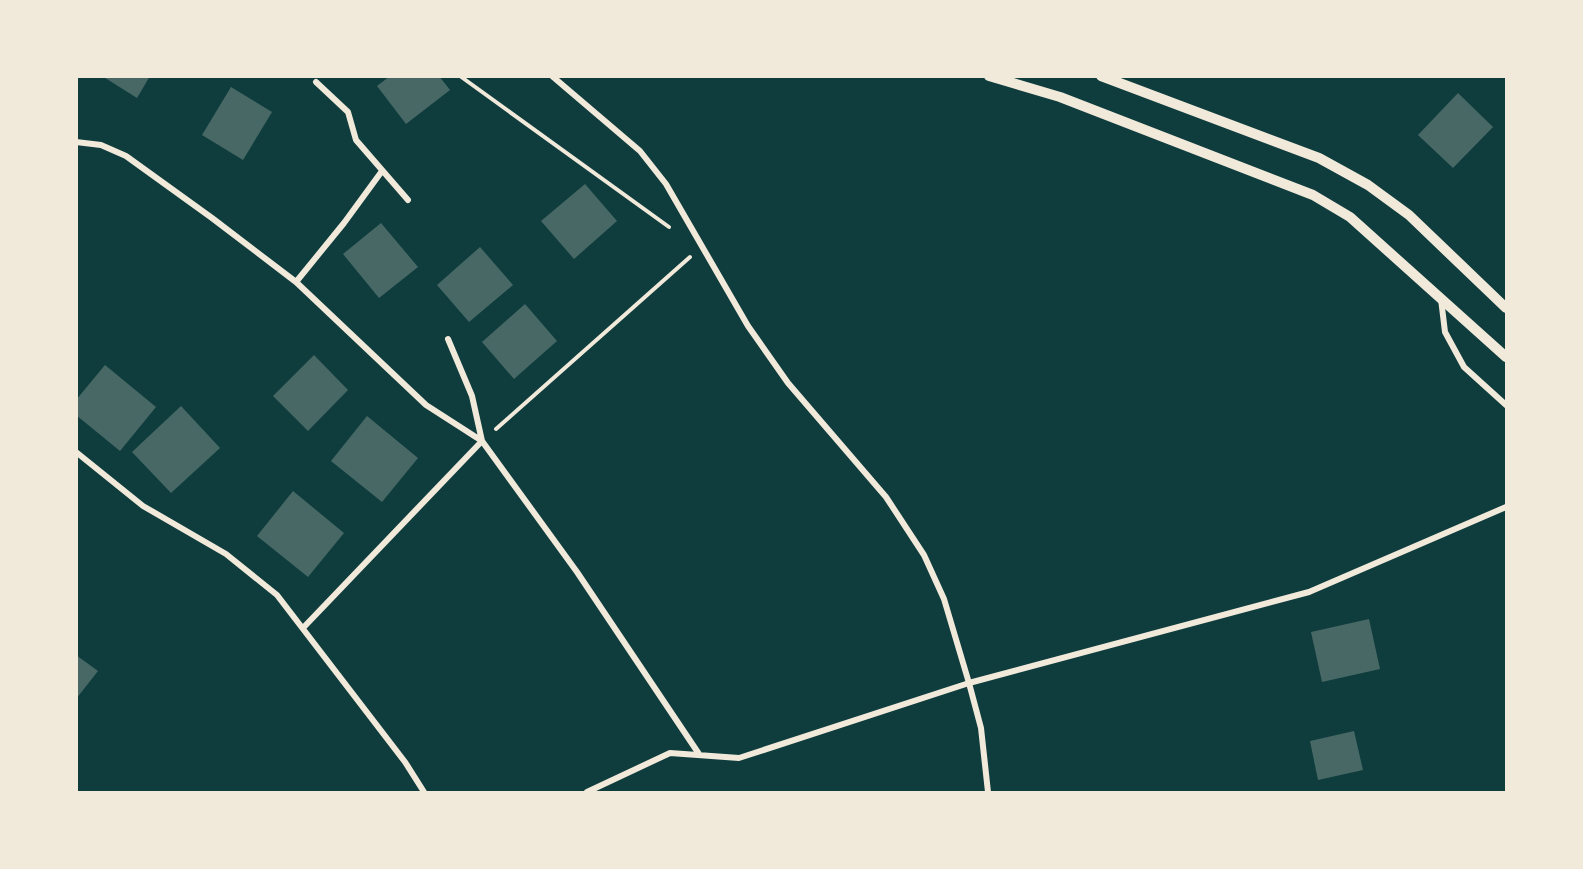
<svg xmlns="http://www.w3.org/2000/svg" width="1583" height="869" font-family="Montserrat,sans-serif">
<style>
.building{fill:#486865}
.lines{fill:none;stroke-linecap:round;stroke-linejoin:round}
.path{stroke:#f1e9da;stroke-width:4}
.minor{stroke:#f1e9da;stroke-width:6}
.tertiary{stroke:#f1e9da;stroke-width:10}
</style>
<rect width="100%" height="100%" fill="#0f3d3e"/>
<path class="building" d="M102,76H150L137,98Z
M390,76H439L450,90L406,124L377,86Z
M231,87L272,112L243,160L202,135Z
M1458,93L1493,127L1453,168L1418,135Z
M585,184L617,221L574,259L541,221Z
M381,223L418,267L379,298L343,254Z
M480,247L513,285L469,322L437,285Z
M525,304L557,341L514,379L482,342Z
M314,355L348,390L308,431L273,396Z
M105,365L156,407L120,451L76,415V400Z
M181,406L220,448L171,493L132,452Z
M367,416L418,458L382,502L331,461Z
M293,491L344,533L308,577L257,536Z
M1369,619L1380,669L1322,682L1311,632Z
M76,655L98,671L76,699Z
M1354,731L1363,770L1318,780L1310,741Z"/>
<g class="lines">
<path class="path" d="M460,76L669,227
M496,429L690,257"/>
<path class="minor" d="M552,76L640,151L666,184L748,326L788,383L886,497L924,555L944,599L969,683L981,728L988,792
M316,82L348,112L356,140L408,200
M76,142L101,145L126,156L212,218L296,282L426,405L482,441L577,572L699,754
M296,282L344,223L382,171
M1441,299L1445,332L1464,367L1506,405
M448,339L472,396L482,441
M76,452L143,506L226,554L277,595L405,762L424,792
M303,628L482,441
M587,792L670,753L739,758L969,683L1309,592L1506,507"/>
<path class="tertiary" d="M989,76L1060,97L1313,195L1350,217L1506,357
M1101,76L1319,158L1368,185L1409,215L1506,308"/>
</g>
<rect width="1583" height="869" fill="none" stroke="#f1e9da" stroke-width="156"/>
</svg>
